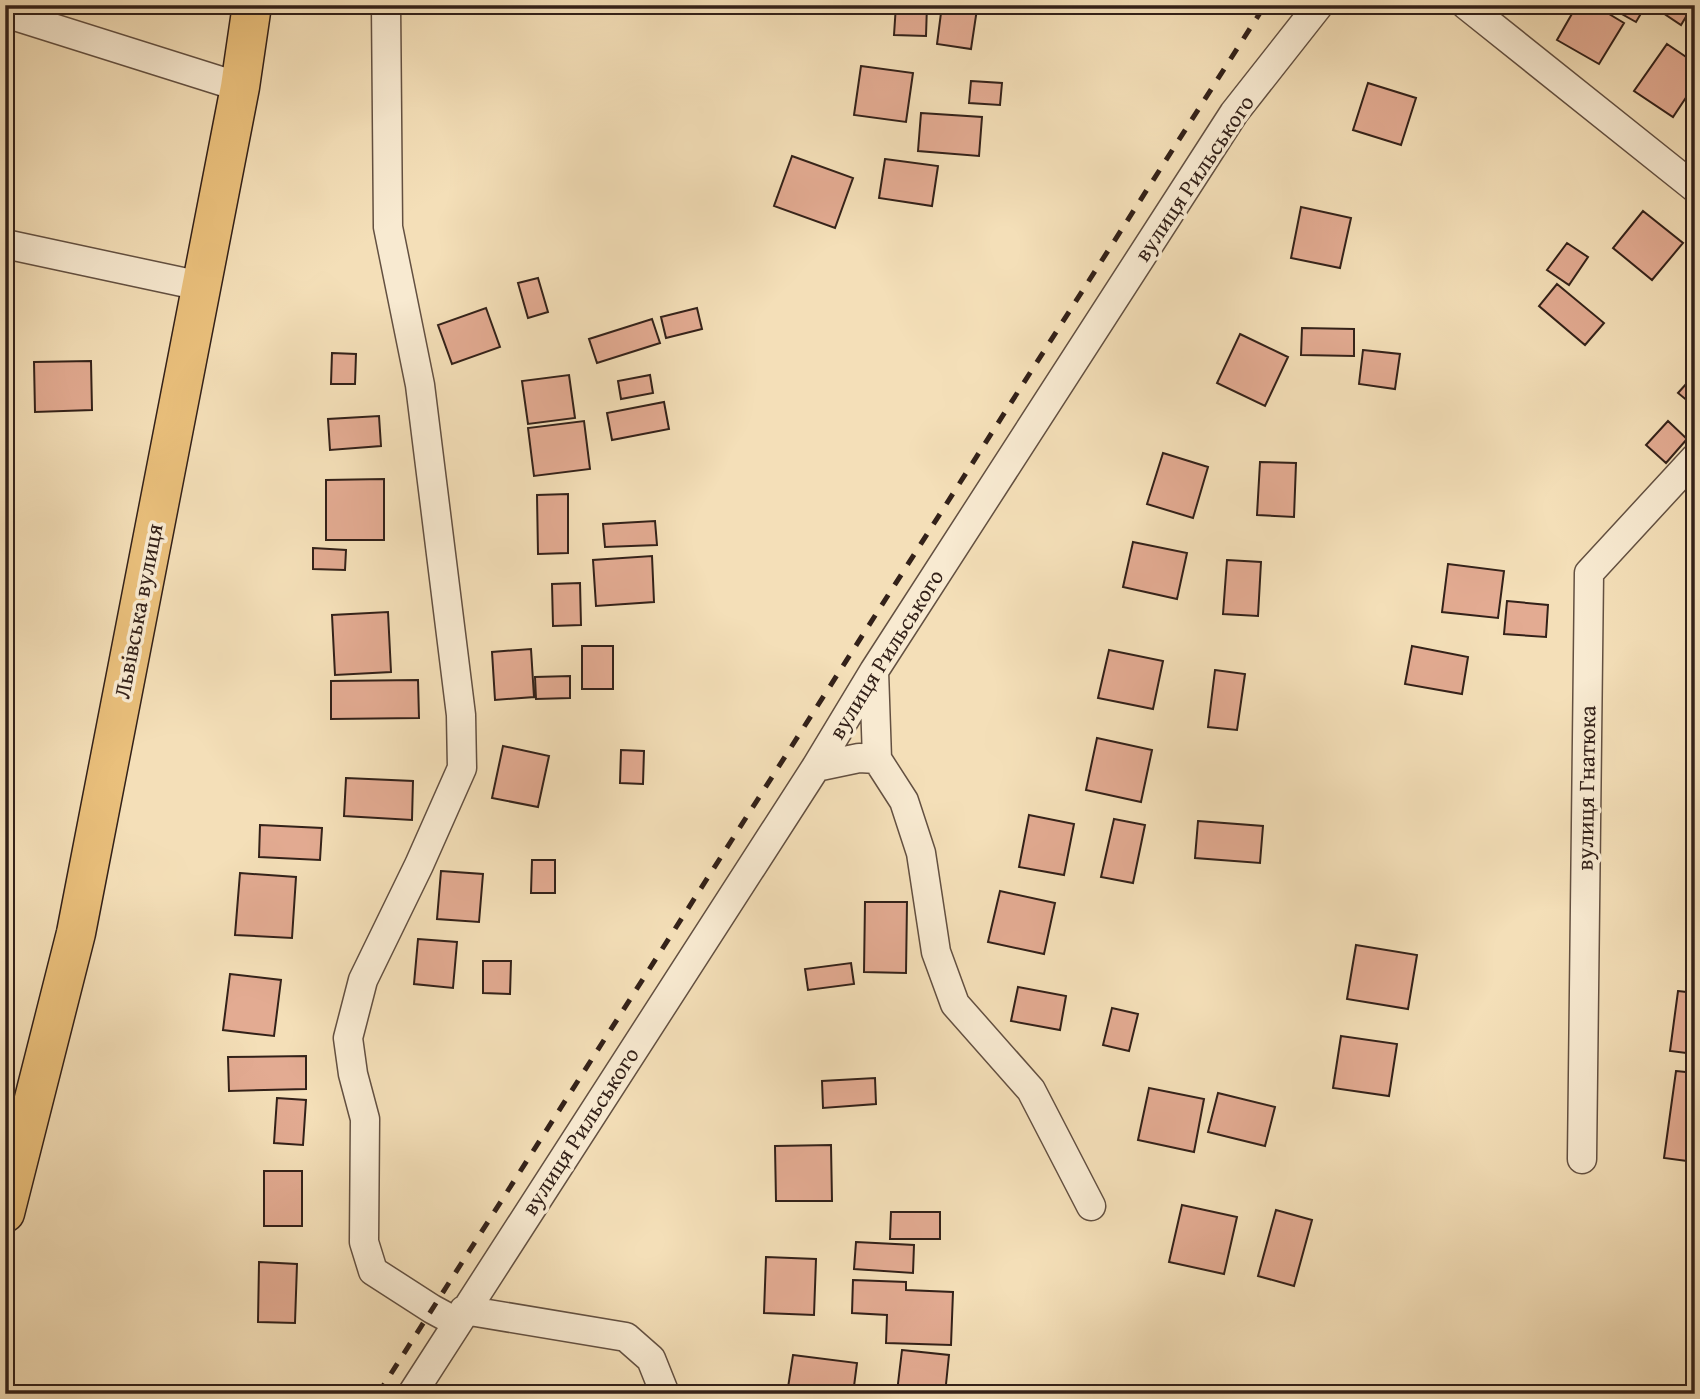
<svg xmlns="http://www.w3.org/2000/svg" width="1700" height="1399" font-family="'Gentium Book Plus',serif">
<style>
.building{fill:#e3ab92;stroke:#332119;stroke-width:2}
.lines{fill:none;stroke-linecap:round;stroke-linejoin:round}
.minor-casing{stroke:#635041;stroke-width:31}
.primary-casing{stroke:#332119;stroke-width:41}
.minor{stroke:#f8ead1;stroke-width:28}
.primary{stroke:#eac07c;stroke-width:38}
.rail{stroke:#332119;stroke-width:5;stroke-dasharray:12 12;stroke-linecap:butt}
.labels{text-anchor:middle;stroke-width:7;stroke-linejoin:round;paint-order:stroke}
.street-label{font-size:23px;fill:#332119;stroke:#f8ead1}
</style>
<rect width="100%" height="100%" fill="#f4dfb8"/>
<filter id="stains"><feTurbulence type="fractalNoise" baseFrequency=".00286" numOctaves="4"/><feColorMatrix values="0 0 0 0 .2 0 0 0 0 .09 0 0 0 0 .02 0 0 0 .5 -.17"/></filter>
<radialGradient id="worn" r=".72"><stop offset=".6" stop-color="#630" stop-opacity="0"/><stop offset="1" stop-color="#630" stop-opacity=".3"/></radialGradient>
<path class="building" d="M896,5H927L926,36L894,35Z
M942,5L977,9L971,49L937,44Z
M1577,5H1594L1624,23L1599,64L1557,40Z
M1615,5H1646L1636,22L1613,9Z
M1660,5H1693L1681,25L1657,9Z
M1667,44L1695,63V84L1673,117L1634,91Z
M861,66L913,73L906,122L854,115Z
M971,81L1002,83L1000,105L969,103Z
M1368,83L1416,98L1401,145L1353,130Z
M921,113L982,117L979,156L918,151Z
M792,156L853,178L835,228L774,206Z
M885,159L938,166L932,206L879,198Z
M1301,207L1351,218L1340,268L1291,258Z
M1643,211L1683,243L1652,280L1613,248Z
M1567,243L1588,257L1569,285L1547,270Z
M538,278L548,312L528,318L518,283Z
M1557,284L1604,323L1585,345L1539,306Z
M486,308L500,347L452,364L438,325Z
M697,308L702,329L666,338L661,317Z
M652,319L660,343L597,363L589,339Z
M1302,328L1354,329V356L1301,355Z
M1240,334L1288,357L1265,406L1217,383Z
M1363,350L1400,354L1395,389L1359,384Z
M332,353L356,354L355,384H331Z
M91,361L92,410L35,412L34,362Z
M1695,374V407L1678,393Z
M569,375L575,418L528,424L522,381Z
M650,375L653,393L621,399L618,381Z
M664,402L669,429L612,440L607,413Z
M379,416L381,446L330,450L328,419Z
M584,421L590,469L534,476L528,428Z
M1668,421L1687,439L1666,463L1646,445Z
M1163,453L1208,467L1193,518L1147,504Z
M1260,462L1296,463L1294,517L1257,515Z
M384,479V540H326V480Z
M568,494V553L538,554L537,495Z
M655,521L657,545L605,547L603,524Z
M1133,542L1187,553L1177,599L1123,587Z
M313,548L346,550L345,570L313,569Z
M652,556L654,602L596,606L593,560Z
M1227,560L1261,562L1258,616L1223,614Z
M1448,564L1504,571L1498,618L1442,612Z
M580,583L581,625L553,626L552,584Z
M1507,601L1548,605L1546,637L1504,634Z
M388,612L391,672L335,675L332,615Z
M582,646H613V689H582Z
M1412,646L1468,657L1462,694L1405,684Z
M531,649L534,697L495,700L492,652Z
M1109,650L1163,661L1153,709L1098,698Z
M1215,670L1245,674L1237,730L1208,727Z
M570,676V698L536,699L535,677Z
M418,680L419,718L331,719V681Z
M1097,738L1152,750L1141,802L1086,790Z
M503,746L549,756L538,807L492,798Z
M621,750L644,751L643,784L620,783Z
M346,778L413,781L412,820L344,816Z
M1029,815L1074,824L1064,875L1019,867Z
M1114,819L1145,825L1133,883L1101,877Z
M1198,821L1263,826L1260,863L1195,858Z
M260,825L322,828L320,860L259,857Z
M1695,850V883L1687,881Z
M532,860H555V893H531Z
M441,871L483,874L479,922L437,919Z
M240,873L296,877L292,938L235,935Z
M1000,891L1055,903L1044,954L988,942Z
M865,902H907L906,973L864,972Z
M418,939L457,942L453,988L414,984Z
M1356,945L1417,955L1408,1009L1347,999Z
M483,961H511L510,994L483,993Z
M851,963L854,984L808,990L805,969Z
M230,974L281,980L274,1036L223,1030Z
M1018,987L1066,996L1060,1030L1011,1021Z
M1678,991L1695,993V1054L1670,1051Z
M1112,1008L1138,1014L1129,1051L1103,1045Z
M1341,1036L1397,1044L1389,1096L1333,1088Z
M306,1056V1089L229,1091L228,1057Z
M1676,1071L1695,1073V1162L1664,1158Z
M875,1078L876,1104L823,1108L822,1081Z
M1149,1088L1204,1099L1194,1152L1138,1140Z
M1218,1093L1275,1107L1265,1146L1208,1132Z
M277,1098L306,1100L303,1145L274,1143Z
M831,1145L832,1201H776L775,1146Z
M264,1171H302V1226H264Z
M1182,1205L1237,1217L1224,1274L1169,1262Z
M1276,1210L1312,1220L1294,1286L1258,1276Z
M891,1212H940V1239H890Z
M856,1242L914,1245L913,1273L854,1269Z
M766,1257L816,1259L814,1315L764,1313Z
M259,1262L297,1264L295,1323L258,1322Z
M853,1280L906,1282V1290L953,1292L951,1345L886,1343L887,1315L852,1313Z
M902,1350L949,1355L945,1394L897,1392Z
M793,1355L857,1363L853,1394H787Z"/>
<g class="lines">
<g class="minor-casing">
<path id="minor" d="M386,5L388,227L420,385L461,715L462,768L419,865L363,980L348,1038L353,1074L365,1119L364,1242L373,1271L432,1309L456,1322
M1466,5L1695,188
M5,13L240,87
M5,244L201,286
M874,671L877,759L904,801L921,853L936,952L955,1004L1031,1090L1091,1206
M816,767L859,758L877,759
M1582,1159L1589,573L1695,458
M464,1310L626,1337L651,1359L665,1394
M412,1394L816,767L874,671L1234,113L1319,5"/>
</g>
<g class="primary-casing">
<path id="primary" d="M5,1213L76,933L240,87L252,5"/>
</g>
<use href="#minor" class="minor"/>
<use href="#primary" class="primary"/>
<path class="rail" d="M378,1394L1265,5"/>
</g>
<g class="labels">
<g class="street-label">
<text transform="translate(1194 178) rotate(-56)" y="8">вулиця Рильського</text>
<text transform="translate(138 611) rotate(-79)" y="8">Львівська вулиця</text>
<text transform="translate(886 654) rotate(-58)" y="8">вулиця Рильського</text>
<text transform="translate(1586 788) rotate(-89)" y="8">вулиця Гнатюка</text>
<text transform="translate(580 1131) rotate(-57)" y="8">вулиця Рильського</text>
</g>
</g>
<rect width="1700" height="1399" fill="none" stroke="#f4dfb8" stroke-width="28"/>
<rect x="7" y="7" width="1686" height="1385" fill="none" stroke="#332119" stroke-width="3.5"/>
<rect x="14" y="14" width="1672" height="1371" fill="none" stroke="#332119" stroke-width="2"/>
<rect width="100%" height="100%" filter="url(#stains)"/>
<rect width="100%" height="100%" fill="url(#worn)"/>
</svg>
